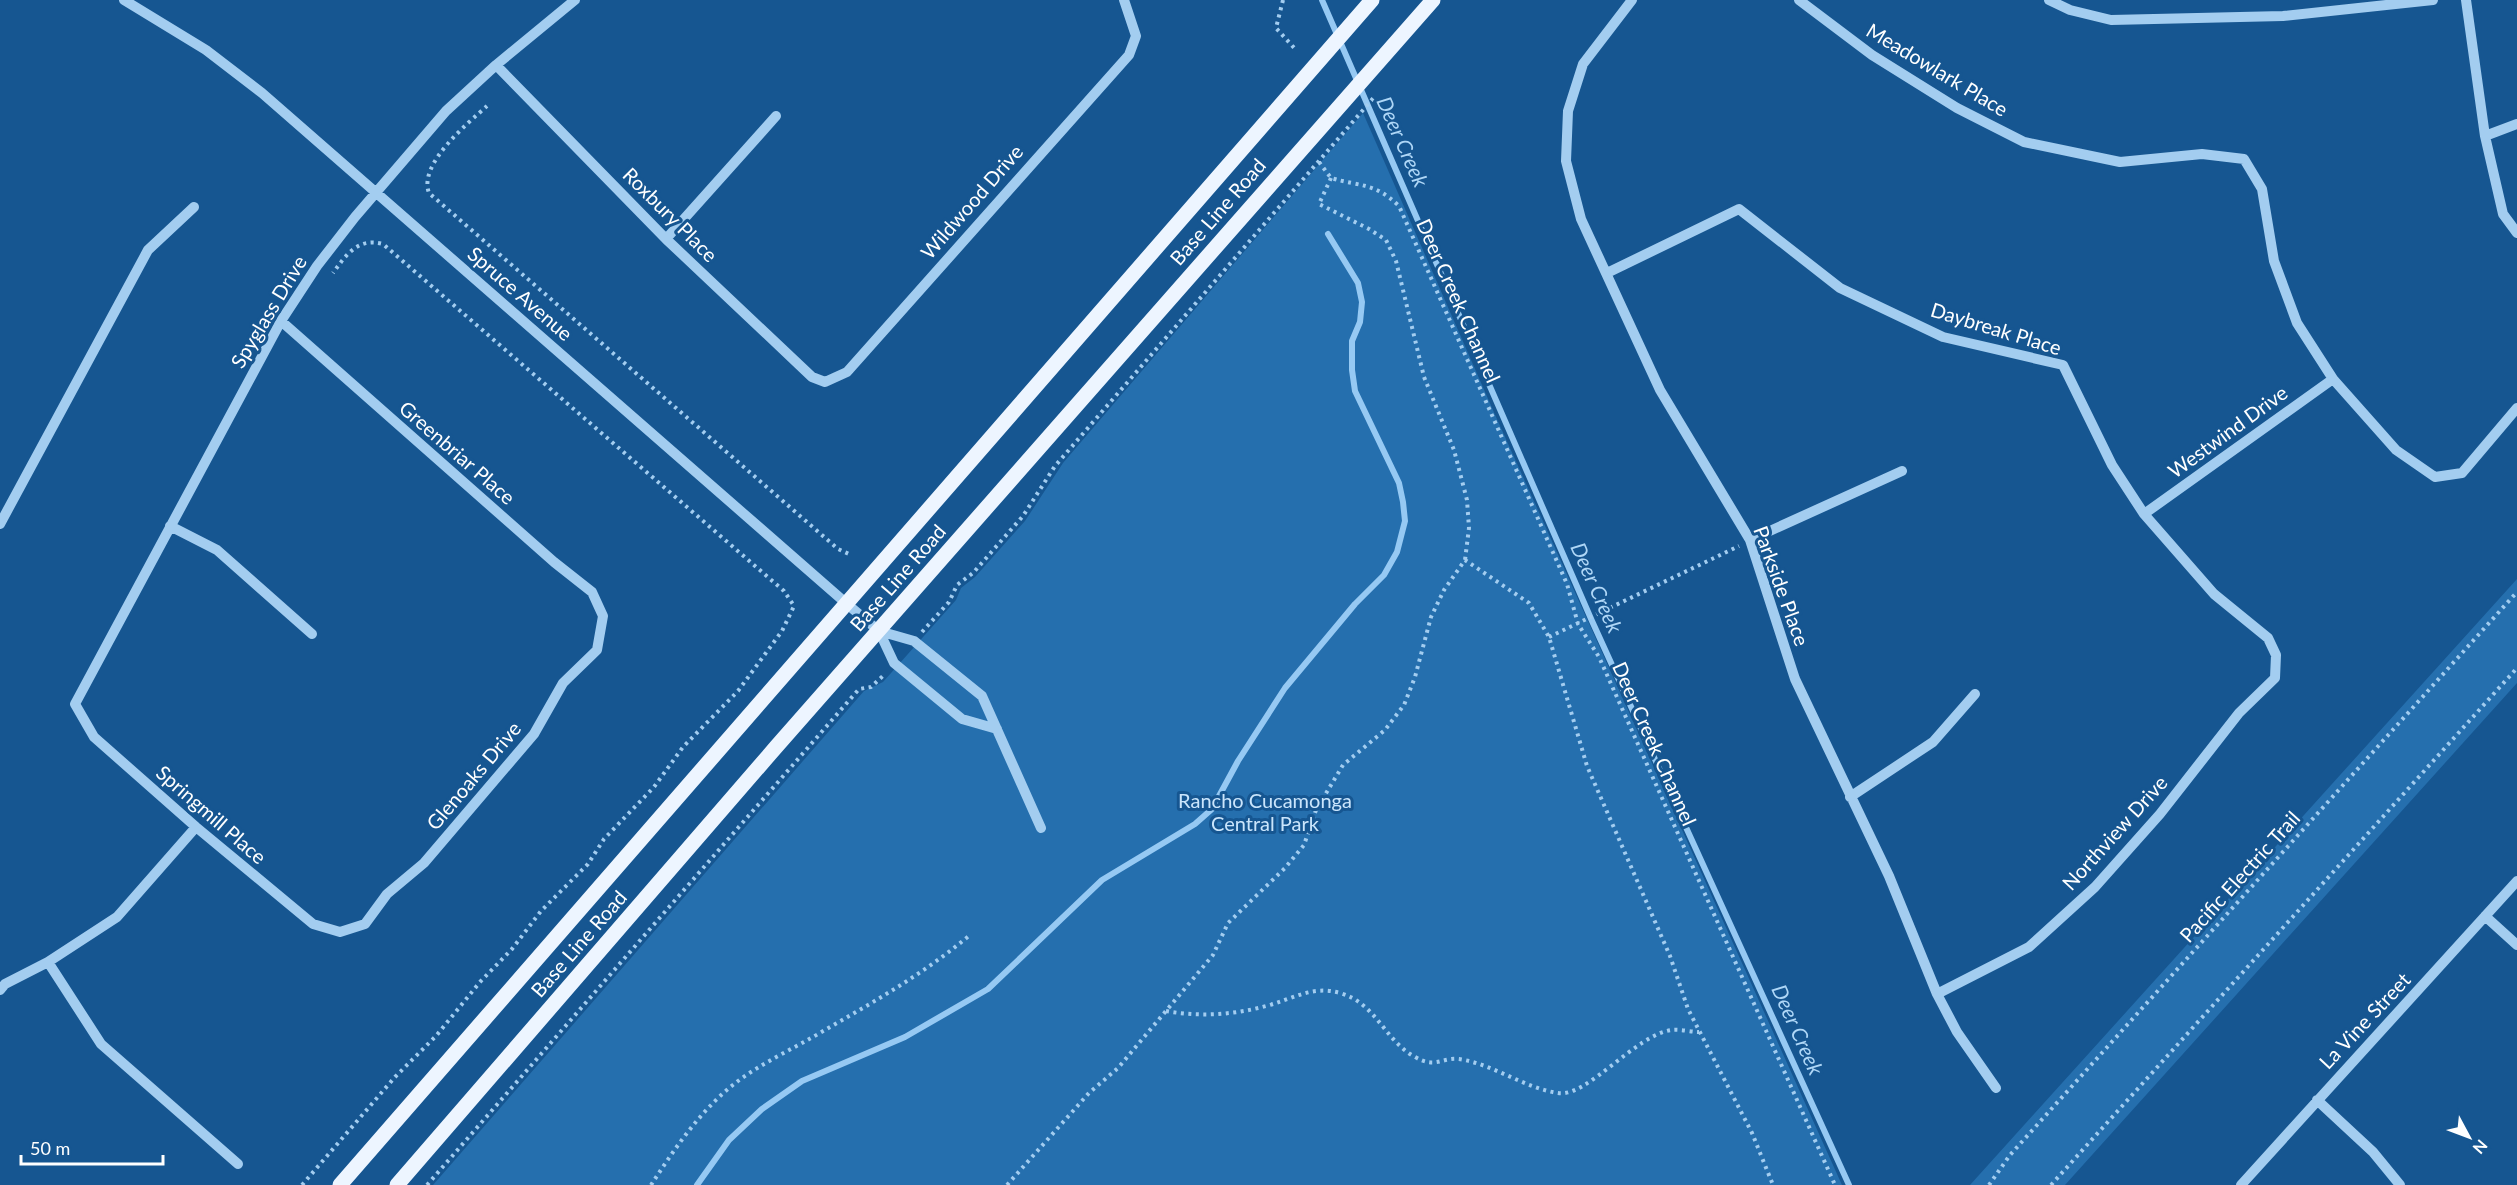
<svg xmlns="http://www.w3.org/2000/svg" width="2517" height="1185" font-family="Lato,sans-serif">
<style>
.green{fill:#256fae}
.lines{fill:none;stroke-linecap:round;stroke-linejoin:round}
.stream{stroke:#96c9f3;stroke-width:6}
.path{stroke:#a3cdf0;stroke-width:4;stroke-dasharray:3 4.5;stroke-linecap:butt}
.minor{stroke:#a3cdf0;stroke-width:10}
.major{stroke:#edf5ff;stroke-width:15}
.labels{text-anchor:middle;stroke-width:6;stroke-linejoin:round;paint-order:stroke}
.street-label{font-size:20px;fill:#fff;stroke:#165691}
.park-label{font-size:20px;fill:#cae5fc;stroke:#165691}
.water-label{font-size:21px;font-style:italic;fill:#afd7f7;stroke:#165691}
</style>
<rect width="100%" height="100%" fill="#165691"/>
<path class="green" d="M1363,113L1496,417L1842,1185H433L864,691L883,682L956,600L961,588L975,577L1025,521L1063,463Z
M2517,579V683L2065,1185H1970Z"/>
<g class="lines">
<path class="stream" d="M1322,0L1592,621L1849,1185
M697,1185L729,1140L762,1109L802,1081L905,1037L988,989L1102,880L1195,824L1212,809L1238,761L1285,688L1355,604L1384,575L1397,552L1405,521L1403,502L1399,483L1355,391L1352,370V341L1360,322L1362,302L1358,283L1328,234"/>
<path class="path" d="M1283,0L1276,28L1296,50
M487,106C467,124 418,164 429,193L838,549L851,555
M1319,162L1331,178C1361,187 1374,182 1399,206L1567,584L1578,624L1599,657L1835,1185
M1331,178L1319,204L1369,229L1386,240L1396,261L1424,377L1454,450L1467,500L1469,528L1465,560
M922,632L949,602L957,585L973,573L1023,516L1055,466L1376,95
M1549,637L1739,546
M1166,1011C1199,1017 1233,1015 1266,1006C1293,999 1312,985 1340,993C1376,1003 1385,1041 1415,1057C1436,1069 1442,1057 1459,1059C1493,1064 1524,1088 1558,1093C1587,1098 1636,1034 1672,1030C1680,1029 1691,1032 1699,1032
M302,1185L395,1077L436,1036L480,982L512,949L541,911L588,864L604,839L654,787L683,747L738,691L782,631L794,606L784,591L383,244C358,237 346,255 333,273
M427,1185L859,689L871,687L885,674
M651,1185C675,1148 702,1108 738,1081C761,1064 788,1051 813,1037C868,1005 921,976 970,935
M1007,1185L1089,1093L1118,1068L1213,955L1228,923L1285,868L1304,845L1316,810L1343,765L1385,730L1404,705L1415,677L1431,617L1444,590L1465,560L1529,603L1549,637L1587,766L1670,956L1688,1009L1752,1133L1773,1185
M1989,1185L2010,1155L2517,592
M2051,1185L2517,668"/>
<path class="minor" d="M124,0L206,50L262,93L847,604L879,631L914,641L982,696L1041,828
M1632,0L1583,64L1568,111L1566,161L1581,219L1660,390L1750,540L1795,679L1889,876L1937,994L1957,1032L1996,1088
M1799,0L1872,55L1957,108L2024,142L2120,162L2202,154L2244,159L2262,189L2274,261L2297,323L2333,379L2396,450L2435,477L2462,473L2517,408
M2049,0L2070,10L2111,20L2283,16L2433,0
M2466,0L2485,136L2503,214L2517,233
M496,65L666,239L812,377L825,382L847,372L1129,55L1136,36L1124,0
M2485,136L2517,124
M666,239L776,116
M1607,273L1739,209L1840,288L1943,337L2063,365L2112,465L2144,514L2214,594L2268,638L2276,655L2275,678L2239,713L2160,814L2095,887L2029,947L1937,994
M281,321L554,562L592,592L603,616L597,650L563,683L534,734L424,863L387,894L365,924L340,932L313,924L196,827L94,737L75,704L281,321L317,266L355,217L446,111L496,65L575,0
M2144,514L2333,379
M0,524L148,250L194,207
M170,526L217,550L312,634
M1750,540L1902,471
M879,631L894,663L962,719L997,729
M1850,797L1933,742L1975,694
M2485,916L2517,945
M48,962L101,1044L238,1164
M0,990L5,984L48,962L117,917L196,827
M2317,1100L2373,1152L2400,1185
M2241,1185L2517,881"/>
<path class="major" d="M340,1185L1372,0
M397,1185L776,747L1433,0"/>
</g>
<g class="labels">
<g class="street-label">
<text transform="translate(1937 70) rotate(31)" y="7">Meadowlark Place</text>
<text transform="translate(972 202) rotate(-49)" y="7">Wildwood Drive</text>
<text transform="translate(1218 212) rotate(-49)" y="7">Base Line Road</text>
<text transform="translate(670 215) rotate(45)" y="7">Roxbury Place</text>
<text transform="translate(520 294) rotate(41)" y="7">Spruce Avenue</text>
<text transform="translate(1458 301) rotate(66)" y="7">Deer Creek Channel</text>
<text transform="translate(269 312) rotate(-59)" y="7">Spyglass Drive</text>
<text transform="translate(1996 329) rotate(17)" y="7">Daybreak Place</text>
<text transform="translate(2228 432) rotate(-36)" y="7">Westwind Drive</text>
<text transform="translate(457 453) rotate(41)" y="7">Greenbriar Place</text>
<text transform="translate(898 578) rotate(-49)" y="7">Base Line Road</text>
<text transform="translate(1781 586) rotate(70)" y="7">Parkside Place</text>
<text transform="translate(1654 744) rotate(66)" y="7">Deer Creek Channel</text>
<text transform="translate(474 776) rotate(-50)" y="7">Glenoaks Drive</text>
<text transform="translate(211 815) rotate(41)" y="7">Springmill Place</text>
<text transform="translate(2115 833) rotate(-48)" y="7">Northview Drive</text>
<text transform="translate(2240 877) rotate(-48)" y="7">Pacific Electric Trail</text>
<text transform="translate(579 944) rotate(-49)" y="7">Base Line Road</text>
<text transform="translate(2365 1021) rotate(-47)" y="7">La Vine Street</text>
</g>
<g class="park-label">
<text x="1265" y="808">Rancho Cucamonga<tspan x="1265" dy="23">Central Park</tspan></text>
</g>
<g class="water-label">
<text transform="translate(1402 142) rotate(66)" y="7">Deer Creek</text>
<text transform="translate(1596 588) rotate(66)" y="7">Deer Creek</text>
<text transform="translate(1797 1030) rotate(66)" y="7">Deer Creek</text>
</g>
</g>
<g transform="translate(2469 1137) rotate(131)" stroke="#165691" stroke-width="4.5" paint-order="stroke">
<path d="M0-4.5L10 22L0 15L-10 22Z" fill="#ffffff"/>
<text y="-9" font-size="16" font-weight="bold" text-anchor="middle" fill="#ffffff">N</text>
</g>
<path d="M21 1155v9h142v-9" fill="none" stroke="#ffffff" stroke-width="3"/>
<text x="30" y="1155" font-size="18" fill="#ffffff" stroke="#165691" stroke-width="4.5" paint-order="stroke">50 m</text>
</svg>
